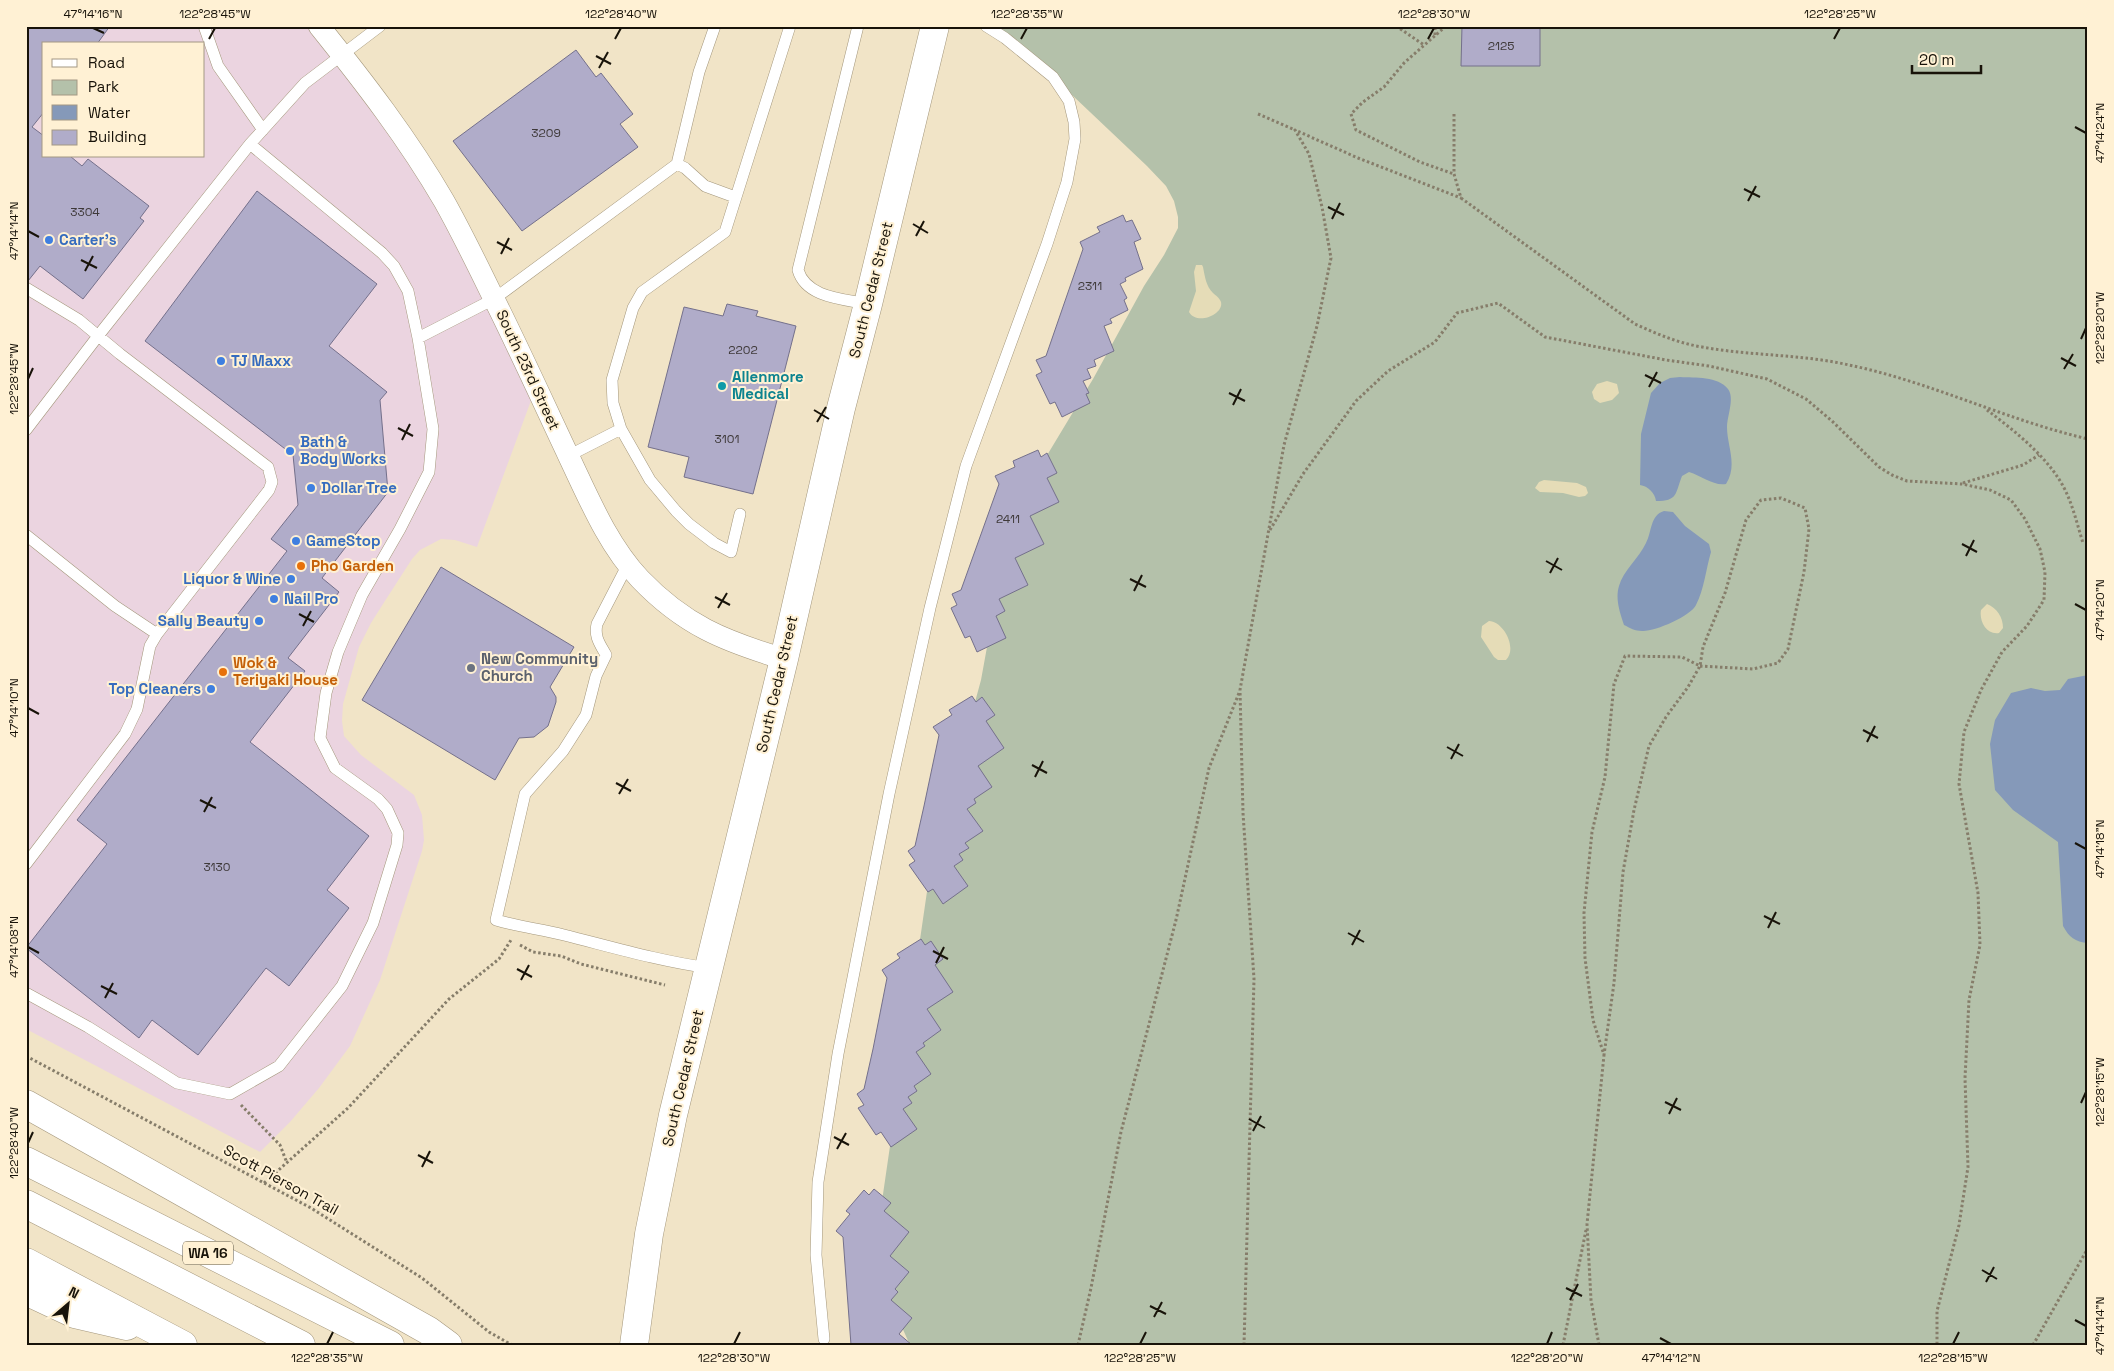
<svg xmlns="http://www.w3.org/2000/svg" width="2114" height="1371" font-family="'Space Grotesk',sans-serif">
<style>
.commercial{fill:#ebd4e0;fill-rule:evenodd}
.green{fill:#b4c1aa}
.sand{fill:#e5dcb7}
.water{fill:#8599b9}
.building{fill:#b0acc9;stroke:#74708b}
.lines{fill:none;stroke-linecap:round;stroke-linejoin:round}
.lane-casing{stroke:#a4977c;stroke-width:12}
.street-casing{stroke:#a4977c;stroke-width:22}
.secondary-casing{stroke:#a4977c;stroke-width:29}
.highway-casing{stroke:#a4977c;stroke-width:29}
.path{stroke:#867d6a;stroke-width:3;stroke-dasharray:2.5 2.5;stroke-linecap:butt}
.lane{stroke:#fff;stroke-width:11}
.street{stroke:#fff;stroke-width:21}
.secondary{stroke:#fff;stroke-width:28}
.highway{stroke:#fff;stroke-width:28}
.ticks{fill:none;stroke:#181309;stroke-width:2}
.shop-dot{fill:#3f7fe0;stroke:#fff1d4;stroke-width:2}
.culture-dot{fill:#0f9aa8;stroke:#fff1d4;stroke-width:2}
.food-dot{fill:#e8710a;stroke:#fff1d4;stroke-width:2}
.worship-dot{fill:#6b7280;stroke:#fff1d4;stroke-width:2}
.labels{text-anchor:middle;stroke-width:4;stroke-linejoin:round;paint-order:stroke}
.number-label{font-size:12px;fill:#3e3939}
.shield{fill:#fff1d4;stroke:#5d5646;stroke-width:1}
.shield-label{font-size:14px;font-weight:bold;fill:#181309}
.shop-label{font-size:15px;font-weight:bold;fill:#366cbe;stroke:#fff1d4;text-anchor:start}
.street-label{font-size:15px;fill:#181309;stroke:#fff1d4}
.culture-label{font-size:15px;font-weight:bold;fill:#0d838f;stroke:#fff1d4;text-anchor:start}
.food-label{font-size:15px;font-weight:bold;fill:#c56008;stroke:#fff1d4;text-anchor:start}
.worship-label{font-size:15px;font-weight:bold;fill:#5b616d;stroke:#fff1d4;text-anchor:start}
.neatline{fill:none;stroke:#181309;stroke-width:2}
.ticks-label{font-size:12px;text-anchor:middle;fill:#181309}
</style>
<rect width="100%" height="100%" fill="#f1e4c7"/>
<path class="commercial" d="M26,26H319L404,138L536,387L477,547L455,540L441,539L420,550L412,559L383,604L371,623L359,647L343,704L342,721L344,736L361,755L414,795L422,815L424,840L422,851L380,980L350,1046L319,1088L290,1122L260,1152L26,1029ZM44,44H204V156H44Z"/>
<path class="green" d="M986,26H2088V1345H910L873,1263L931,864L981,680L1011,515L1093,379L1144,286L1164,255L1178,228V217L1174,201L1166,186L1147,166L1053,77Z"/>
<path class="sand" d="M1196,265H1202L1203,267C1205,277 1206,286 1213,293C1216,296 1219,297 1221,302C1224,314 1197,326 1189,312L1196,291L1194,272Z
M1607,381L1617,384L1619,393L1612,400L1600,403L1594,399L1592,392L1597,384Z
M1544,480L1577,483L1586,487L1588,493L1585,496L1579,497L1563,493L1540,492L1535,488L1539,482Z
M1987,604C1997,608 2003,617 2003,628L1999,633C1986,635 1979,621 1981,610Z
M1489,621C1503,621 1518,648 1506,660H1498L1494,657L1481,637L1482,626Z"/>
<path class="water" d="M1680,377C1695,378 1718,376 1728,389C1735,398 1727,416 1727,427C1727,446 1738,465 1726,484C1713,486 1702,476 1689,472L1682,476C1675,494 1678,501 1656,501C1655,493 1648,486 1640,485L1641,434L1651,393L1660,383L1670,378Z
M1664,511L1673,512L1685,526L1709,544L1711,552C1706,569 1704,590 1696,605C1691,616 1654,632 1642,631C1635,631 1630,628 1624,625C1620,613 1615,599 1619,586C1623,571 1639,558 1646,543C1652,532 1650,515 1664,511Z
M2088,675V943C2075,942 2069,937 2063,926L2058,842L2013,810L1995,790L1990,744L1995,720L2011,693L2031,688L2045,691L2060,690L2068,679Z"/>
<path class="building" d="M26,26H110L97,44H44V112L32,127L44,136V156H70L82,166L88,159L149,206L140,218L144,221L83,299L40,266L28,281H26Z
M1462,26H1540V66H1461Z
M576,50L596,77L601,73L633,114L620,124L638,147L522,231L453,141Z
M257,191L377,284L329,346L387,392L380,400L388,492L322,578L339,592L288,658L305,671L250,742L369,836L327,890L349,908L289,986L266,968L198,1055L152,1020L139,1038L26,948L107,844L77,820L287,551L271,539L298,505L293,455L145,341Z
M1123,215L1126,222L1132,220L1141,239L1134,242L1143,269L1125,278L1126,281L1120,284L1127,298L1124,300L1128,310L1110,319L1112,323L1104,326L1114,351L1094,360L1096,366L1087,369L1091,378L1083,381L1089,393L1086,394L1090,403L1062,417L1055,402L1050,404L1036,375L1042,372L1036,360L1046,356L1083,249L1080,242L1100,232L1097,227Z
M727,304L758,311L756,316L796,326L753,494L684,477L689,457L648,447L684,307L723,316Z
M1038,450L1041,457L1047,453L1057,473L1047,478L1059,502L1030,516L1044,544L1015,558L1028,585L999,599L1005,611L996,616L1006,638L977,652L970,636L965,638L951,608L957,605L952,594L961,590L999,484L995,476L1015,467L1013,461Z
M441,567L574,647L550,687L556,697V702L548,726L534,737L519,738L495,780L362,700Z
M972,696L976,702L982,697L995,715L986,721L1004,748L978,766L992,787L974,799L976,803L967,809L983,831L965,843L969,848L959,854L963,860L954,866L968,886L943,904L933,889L928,892L909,865L915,861L908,851L915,846L924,806L939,735L933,727L952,715L949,710Z
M921,939L925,945L931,941L943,959L935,965L953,992L927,1009L941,1030L923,1043L925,1046L916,1052L931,1074L914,1086L917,1091L908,1097L912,1103L903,1109L917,1129L891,1147L881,1132L876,1135L858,1108L864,1105L857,1094L864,1089L873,1049L887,978L882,970L900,958L897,954Z
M874,1189L891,1203L884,1211L909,1232L890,1256L909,1272L895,1289L898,1292L891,1300L912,1318L899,1334L912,1345H851L843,1237L836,1231L850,1214L846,1211L864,1190L869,1195Z"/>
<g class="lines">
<g class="lane-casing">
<path id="lane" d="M204,26L218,66L263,130
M858,26L798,270C806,298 844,299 868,304
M677,164L685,168L705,186L735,197
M26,288L79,320L120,354L268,467L272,482L269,490L157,634L150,646L137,709L125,734L26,864
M418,338L494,299L677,164L699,72L715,26
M26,430L98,336L250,144L305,83L380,26
M568,456L621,429
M740,514L731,552L714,543L689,524L676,511L650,480L621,429L613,403L612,380L633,308L642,292L725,232L790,26
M26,535L115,606L157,634
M628,564L597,624C594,637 600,644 606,655L596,676L586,715L563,751L525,794L496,920C519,927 541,929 564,935C612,947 659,961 709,968
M26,993L88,1027L177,1083L230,1094L279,1066L342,986L373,923L397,845L398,833L387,809L378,799L335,768L320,738L326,693L338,652L362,595L400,529L429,472L433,429L418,338L408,291L394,266L382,253L250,144
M824,1339L816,1255L818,1182L838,1054L889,794L930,608L966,466L1047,244L1067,182L1075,139L1074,122L1069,101L1053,77L1005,38L986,26"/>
</g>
<g class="street-casing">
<path id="street" d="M319,26C364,82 408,139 444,201C462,233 478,266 494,299C520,351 544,404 569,457C589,499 608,545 640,579C684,625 724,641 784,659"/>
</g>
<g class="secondary-casing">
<path id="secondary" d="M634,1345L649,1234L673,1115L784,659L841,408L868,304L935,26"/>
</g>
<g class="highway-casing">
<path id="highway" d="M26,1104L429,1331L448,1345
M26,1161L390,1345
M26,1204L301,1345
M26,1262L183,1345
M26,1291L75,1314L127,1326"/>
</g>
<path class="path" d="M1396,26L1424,45
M1446,26L1404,63L1384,87L1363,102L1351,114L1356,130L1420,162L1454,174
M1435,35V26
M1258,114L1295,130
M1454,114V174L1461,198L1635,324C1657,334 1678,343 1702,347C1751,356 1801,354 1849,365C1931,382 2006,420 2088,439
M1987,410C2016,432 2052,460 2067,494C2074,510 2078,527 2083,543
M1963,483L2023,465L2039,455
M1270,530L1303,474L1356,401L1388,371L1435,342L1457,313L1498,303L1545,337L1666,360L1709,366L1767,379L1806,399L1832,421L1879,467L1892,475L1907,481L1962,484L1990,490L2011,500L2025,519L2040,549L2045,572L2044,600L2027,626L2002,652L1981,690L1964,732L1959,784L1978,893L1980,945L1969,1000L1965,1078L1968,1167L1959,1225L1937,1311V1345
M1700,666L1753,669L1778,663L1788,649L1804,572L1809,529L1805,508L1781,498L1761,500L1746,520L1725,593L1703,647L1700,666L1688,687L1666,717L1649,746L1634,810L1623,872L1614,983L1604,1055L1593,1020L1585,958L1584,913L1592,832L1605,777L1614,684L1625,656L1682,657L1700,666
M520,945L533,952L561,956L581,964L665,985
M26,1056L311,1208L422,1278L489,1332L512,1345
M241,1105L280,1145L287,1163
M264,1183L348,1108L449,999L499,959L511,940
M1078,1345L1091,1288L1121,1132L1176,920L1209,768L1239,693
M1244,1345L1254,979L1243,813L1240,690L1284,445L1317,326L1331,258L1322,207L1309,154L1295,130L1358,158L1461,198
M1563,1345L1586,1230
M1599,1345L1591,1300L1587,1224L1604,1055
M2033,1345L2088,1248"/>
<use href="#lane" class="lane"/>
<use href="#street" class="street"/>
<use href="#secondary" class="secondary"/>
<use href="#highway" class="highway"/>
</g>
<path class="ticks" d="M93,28L104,33M209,39L215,28M615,39L621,28M1021,39L1027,28M1428,39L1434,28M1834,39L1840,28M596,56L611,64M599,68L608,52M2075,127L2086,133M1744,189L1760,197M1748,201L1756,186M1328,207L1344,215M1332,219L1340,203M913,224L928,233M28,231L39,237M916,236L924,221M497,242L512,250M501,254L509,238M81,260L97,268M85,271L93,256M2081,339L2086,328M2061,358L2076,366M2064,369L2073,354M1645,375L1661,383M28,379L33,368M1649,387L1657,372M1229,393L1245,401M1233,405L1241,389M814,410L829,419M817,422L826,407M398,428L413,436M402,440L410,424M1962,544L1977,552M1966,556L1974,540M1546,561L1562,570M1550,573L1558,558M1130,579L1146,587M1134,591L1142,575M715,597L730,605M2075,604L2086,610M718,608L727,593M299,614L314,622M303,626L311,611M28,708L39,714M1863,730L1878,738M1867,742L1875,726M1447,747L1463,756M1451,759L1459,744M1032,765L1047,773M1035,777L1043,761M616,783L631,791M619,794L628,779M200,800L216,808M204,812L212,797M2075,843L2086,849M1764,916L1780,924M1768,928L1776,912M1348,933L1364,942M1352,945L1360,930M28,947L39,953M933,951L948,959M936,963L944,947M517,969L532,977M521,980L529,965M101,986L117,994M105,998L113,983M1665,1102L1681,1110M2081,1103L2086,1092M1669,1114L1677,1098M1249,1119L1265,1128M1253,1131L1261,1116M834,1137L849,1145M28,1143L33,1132M837,1149L846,1133M418,1155L433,1163M422,1167L430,1151M1982,1270L1997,1279M1986,1282L1994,1267M1566,1288L1582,1296M1570,1300L1578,1284M1150,1306L1166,1314M1154,1317L1162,1302M2075,1320L2086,1326M1660,1338L1671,1344M327,1344L333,1332M734,1344L740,1332M1140,1344L1146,1332M1547,1344L1552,1332M1953,1344L1959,1332"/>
<g class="shop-dot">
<circle cx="49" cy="240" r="5"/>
<circle cx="221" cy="361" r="5"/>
<circle cx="290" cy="451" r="5"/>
<circle cx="311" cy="488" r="5"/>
<circle cx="296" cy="541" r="5"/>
<circle cx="291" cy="579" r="5"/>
<circle cx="274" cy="599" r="5"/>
<circle cx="259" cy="621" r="5"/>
<circle cx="211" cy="689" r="5"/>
</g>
<circle class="culture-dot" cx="722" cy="386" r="5"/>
<g class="food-dot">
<circle cx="301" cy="566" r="5"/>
<circle cx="223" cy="672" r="5"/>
</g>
<circle class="worship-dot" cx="471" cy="668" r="5"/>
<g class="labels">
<g class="number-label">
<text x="1501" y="50">2125</text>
<text x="546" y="137">3209</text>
<text x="85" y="216">3304</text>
<text x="1090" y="290">2311</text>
<text x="743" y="354">2202</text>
<text x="727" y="443">3101</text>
<text x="1008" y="523">2411</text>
<text x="217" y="871">3130</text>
</g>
<rect class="shield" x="183" y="1241.5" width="50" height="23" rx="4"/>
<g class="shield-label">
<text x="208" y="1258">WA 16</text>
</g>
<g class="shop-label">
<text x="59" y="245">Carter's</text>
<text x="231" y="366">TJ Maxx</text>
<text x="300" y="447">Bath &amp;<tspan x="300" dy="17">Body Works</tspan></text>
<text x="321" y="493">Dollar Tree</text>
<text x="306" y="546">GameStop</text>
<text x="281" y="584" text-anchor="end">Liquor &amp; Wine</text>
<text x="284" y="604">Nail Pro</text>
<text x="249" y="626" text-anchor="end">Sally Beauty</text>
<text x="201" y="694" text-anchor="end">Top Cleaners</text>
</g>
<g class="street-label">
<text transform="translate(871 290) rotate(-76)" y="5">South Cedar Street</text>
<text transform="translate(528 370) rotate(65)" y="5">South 23rd Street</text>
<text transform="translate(777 684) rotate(-77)" y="5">South Cedar Street</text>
<text transform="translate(683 1078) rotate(-77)" y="5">South Cedar Street</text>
<text transform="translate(281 1180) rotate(29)" y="5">Scott Pierson Trail</text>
</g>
<g class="culture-label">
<text x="732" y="382">Allenmore<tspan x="732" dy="17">Medical</tspan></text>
</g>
<g class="food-label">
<text x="311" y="571">Pho Garden</text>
<text x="233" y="668">Wok &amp;<tspan x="233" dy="17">Teriyaki House</tspan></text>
</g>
<g class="worship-label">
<text x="481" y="664">New Community<tspan x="481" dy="17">Church</tspan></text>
</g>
</g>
<rect width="2114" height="1371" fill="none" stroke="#fff1d4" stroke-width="55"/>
<rect x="42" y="42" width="162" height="115" fill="#fff1d4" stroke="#a39883"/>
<rect x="52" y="59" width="25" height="8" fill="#ffffff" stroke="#a39883"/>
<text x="88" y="68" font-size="15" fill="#181309">Road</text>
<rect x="52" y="80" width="25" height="15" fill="#b4c1aa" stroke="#a39883"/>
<text x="88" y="92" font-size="15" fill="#181309">Park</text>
<rect x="52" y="105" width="25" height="15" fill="#8599b9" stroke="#a39883"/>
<text x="88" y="118" font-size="15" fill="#181309">Water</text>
<rect x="52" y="130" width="25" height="15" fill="#b0acc9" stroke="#a39883"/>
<text x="88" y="142" font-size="15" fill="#181309">Building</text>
<g transform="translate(68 1304) rotate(28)" stroke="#fff1d4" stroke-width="4" paint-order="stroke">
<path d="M0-4L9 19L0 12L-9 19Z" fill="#181309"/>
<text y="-8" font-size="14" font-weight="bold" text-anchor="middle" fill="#181309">N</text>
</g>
<path d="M1912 65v8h69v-8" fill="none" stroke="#181309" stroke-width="2.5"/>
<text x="1919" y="65" font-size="15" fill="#181309" stroke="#fff1d4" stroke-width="4" paint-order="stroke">20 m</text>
<rect x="28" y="28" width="2058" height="1316" class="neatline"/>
<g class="ticks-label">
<text x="93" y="18">47°14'16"N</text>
<text x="215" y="18">122°28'45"W</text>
<text x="621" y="18">122°28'40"W</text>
<text x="1027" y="18">122°28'35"W</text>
<text x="1434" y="18">122°28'30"W</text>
<text x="1840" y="18">122°28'25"W</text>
<text transform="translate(2100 133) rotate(-90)" y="4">47°14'24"N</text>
<text transform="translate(14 231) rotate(-90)" y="4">47°14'14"N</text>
<text transform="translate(2100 328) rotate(-90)" y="4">122°28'20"W</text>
<text transform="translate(14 379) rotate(-90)" y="4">122°28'45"W</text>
<text transform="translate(2100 610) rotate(-90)" y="4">47°14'20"N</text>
<text transform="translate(14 708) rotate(-90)" y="4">47°14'10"N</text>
<text transform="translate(2100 849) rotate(-90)" y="4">47°14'18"N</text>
<text transform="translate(14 947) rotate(-90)" y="4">47°14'08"N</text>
<text transform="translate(2100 1092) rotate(-90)" y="4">122°28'15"W</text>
<text transform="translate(14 1143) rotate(-90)" y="4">122°28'40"W</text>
<text transform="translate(2100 1326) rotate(-90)" y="4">47°14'14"N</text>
<text x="327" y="1362">122°28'35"W</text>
<text x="734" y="1362">122°28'30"W</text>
<text x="1140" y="1362">122°28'25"W</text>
<text x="1547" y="1362">122°28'20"W</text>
<text x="1671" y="1362">47°14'12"N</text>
<text x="1953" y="1362">122°28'15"W</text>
</g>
</svg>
